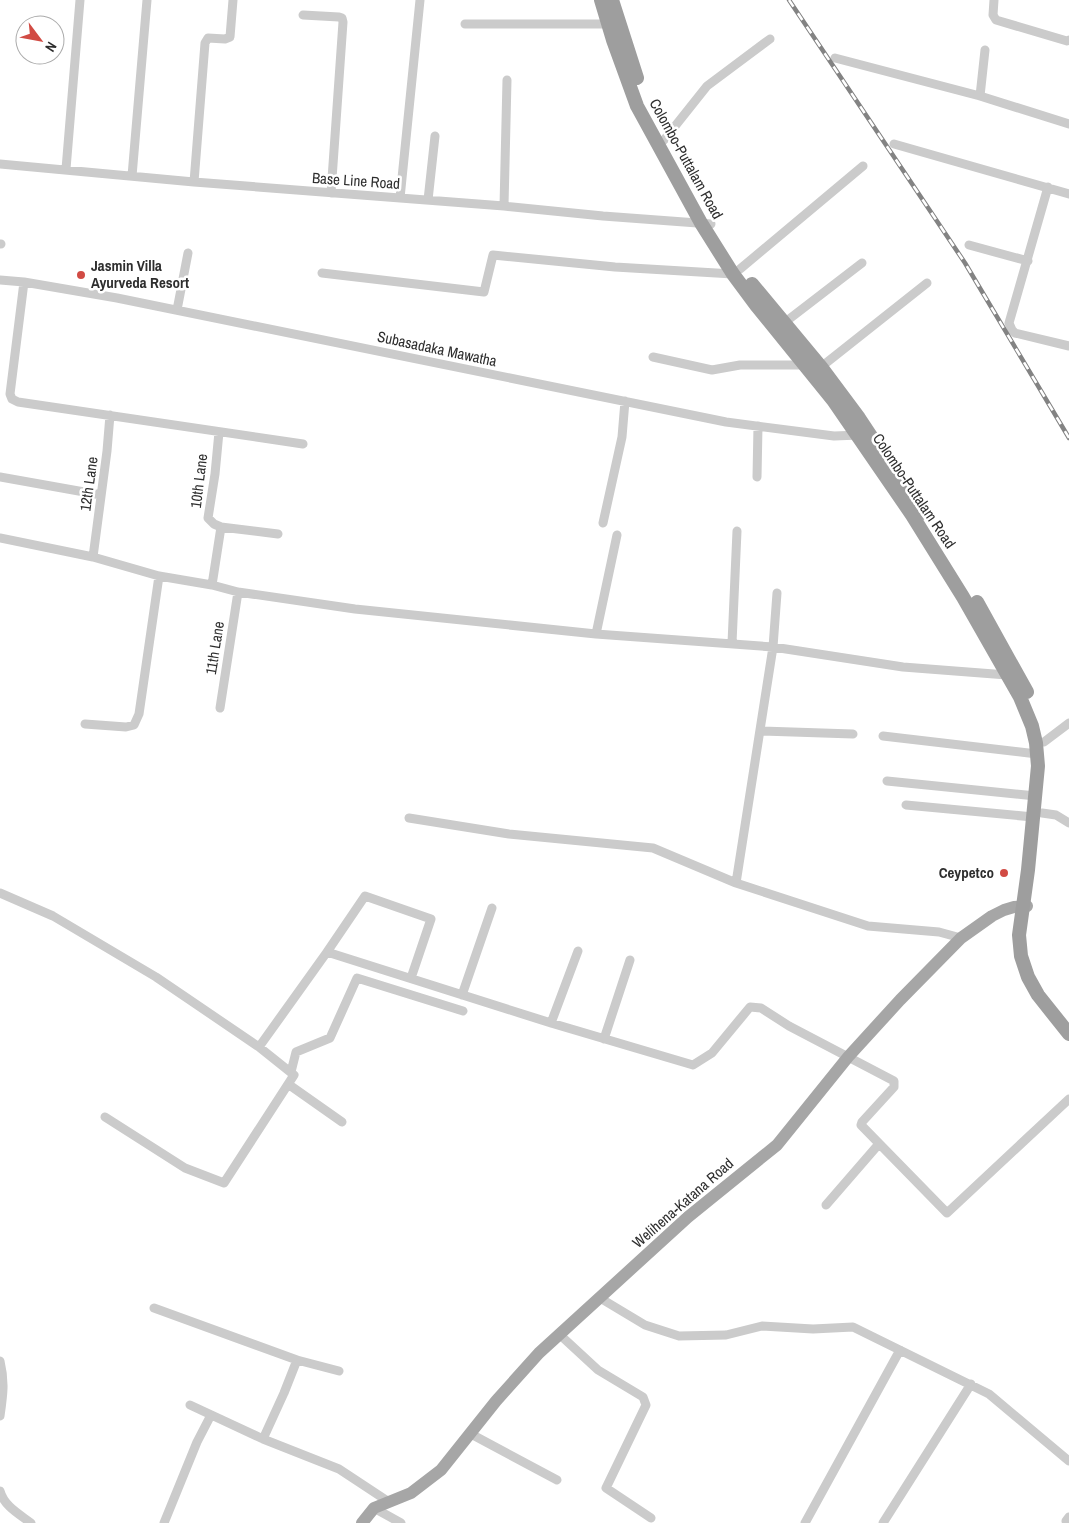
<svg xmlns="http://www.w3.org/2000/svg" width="1069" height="1523" font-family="'Archivo Narrow',sans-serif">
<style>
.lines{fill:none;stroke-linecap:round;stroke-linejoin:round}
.minor{stroke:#cbcbcb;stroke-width:9}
.primary{stroke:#a6a6a6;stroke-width:12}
.trunk{stroke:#9e9e9e;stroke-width:14}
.rail-casing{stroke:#838383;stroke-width:4.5}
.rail{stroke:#fff;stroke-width:2.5;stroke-dasharray:8;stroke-linecap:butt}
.poi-dot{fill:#d14b44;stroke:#fff;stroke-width:2}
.labels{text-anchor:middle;stroke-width:5;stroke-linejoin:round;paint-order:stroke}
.street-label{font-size:15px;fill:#2e2e2e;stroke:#fff}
.poi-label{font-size:15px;font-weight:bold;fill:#2e2e2e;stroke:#fff;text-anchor:start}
</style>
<rect width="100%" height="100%" fill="#fff"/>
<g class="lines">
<path class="minor" d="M994,0L993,15L996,20L1067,41L1069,40
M303,15L339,17L342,18L343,22L331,193
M465,24H608
M835,58L980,96L1069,124
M980,96L985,50
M664,140L707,86L770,39
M894,144L1069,194
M0,164L194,182L504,206L603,216L711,224
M66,169L80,0
M132,176L147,0
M194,182L205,43L208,38L225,39L230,37L233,0
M1048,187L1009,323L1012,330L1015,333L1069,346
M400,198L420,0
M428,200L435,136
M504,206L507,80
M0,244H1
M969,245L1028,261
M740,269L863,166
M322,273L484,292L493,255L615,267L733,274
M0,280L24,282L117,298L726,422L834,436L860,435
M24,282L10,394L12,399L18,402L303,444
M177,310L188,253
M784,323L862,263
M653,357L712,370L740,365H807
M821,367L927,283
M0,477L101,495
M757,477L758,426
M603,523L622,437L625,401
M221,527L278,534
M0,538L93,557L159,576L212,585L238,592L355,609L596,634L773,647L903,667L1007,675
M93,557L107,451L110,415
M212,585L221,527L214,524L208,518L215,474L219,432
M596,634L617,535
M732,643L737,531
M220,708L238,592
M85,724L126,727L134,725L139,714L159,576
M760,731L853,734
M883,736L1037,754
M1044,742L1069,723
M887,781L1036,796
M906,805L1033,817
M1042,813L1056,815L1069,823
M409,818L509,834L653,848L736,883L868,926L939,932L961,938
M736,883L773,647L777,593
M0,893L53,916L156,977L259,1047L327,952L551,1023L693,1065L712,1053L750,1007L761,1008L789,1026L894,1081V1087L862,1122L861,1125L947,1213L1069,1099
M327,952L365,896L431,919L411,978
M462,995L492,908
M551,1023L578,951
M604,1039L630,960
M291,1072L296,1052L330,1038L357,978L463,1011
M288,1084L342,1122
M105,1117L185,1168L224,1183L294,1075L259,1047
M826,1205L878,1145
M600,1298L645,1325L679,1336L726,1335L762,1326L813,1329L853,1327L989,1394L1069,1461
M154,1308L297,1360L339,1371
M559,1334L598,1370L643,1397L646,1405L606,1488L651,1518
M0,1361C5,1382 3,1395 0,1416
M190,1405L263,1439L339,1469L389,1502
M471,1434L557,1480
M263,1439L284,1393L297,1360
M0,1491C4,1506 19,1514 31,1523
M374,1508L401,1523
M1066,1521L1069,1517
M164,1523L197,1442L211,1415
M805,1523L900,1350
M883,1523L971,1384"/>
<path class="primary" d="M362,1523L374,1508L411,1493L441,1470L496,1401L539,1353L688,1217L777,1145L848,1057L900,1000L961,938L992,916L1004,910L1014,907L1027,906"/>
<path class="trunk" d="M601,0L613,40L637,106L701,223L733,274L756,305L833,400L912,515L963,597L1020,697L1032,726L1036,743L1038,766L1028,870L1019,935L1021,956L1028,977L1038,995L1069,1034
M612,0L637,78
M752,284L821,367L859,418L922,513
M977,602L1027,692"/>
<g class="rail-casing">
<path id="rail" d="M789,0L965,263L1069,438"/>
</g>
<use href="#rail" class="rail"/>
</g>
<g class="poi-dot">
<circle cx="81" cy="275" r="5"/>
<circle cx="1004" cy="873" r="5"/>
</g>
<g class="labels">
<g class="street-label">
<text transform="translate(686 159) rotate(61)" y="5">Colombo-Puttalam Road</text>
<text transform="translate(356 181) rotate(4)" y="5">Base Line Road</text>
<text transform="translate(437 349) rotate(12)" y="5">Subasadaka Mawatha</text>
<text transform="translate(199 481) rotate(-83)" y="5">10th Lane</text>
<text transform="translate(89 484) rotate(-82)" y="5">12th Lane</text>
<text transform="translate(914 491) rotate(56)" y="5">Colombo-Puttalam Road</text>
<text transform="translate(215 648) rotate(-81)" y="5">11th Lane</text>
<text transform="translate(683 1203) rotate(-41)" y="5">Welihena-Katana Road</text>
</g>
<g class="poi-label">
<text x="91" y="271">Jasmin Villa<tspan x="91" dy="17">Ayurveda Resort</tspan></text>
<text x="994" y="878" text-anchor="end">Ceypetco</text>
</g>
</g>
<g transform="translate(40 40) rotate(122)"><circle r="24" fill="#ffffff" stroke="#ababab"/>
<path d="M0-4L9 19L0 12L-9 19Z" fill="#d14b44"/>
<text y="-8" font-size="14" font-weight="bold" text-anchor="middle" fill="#2e2e2e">N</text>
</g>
</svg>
